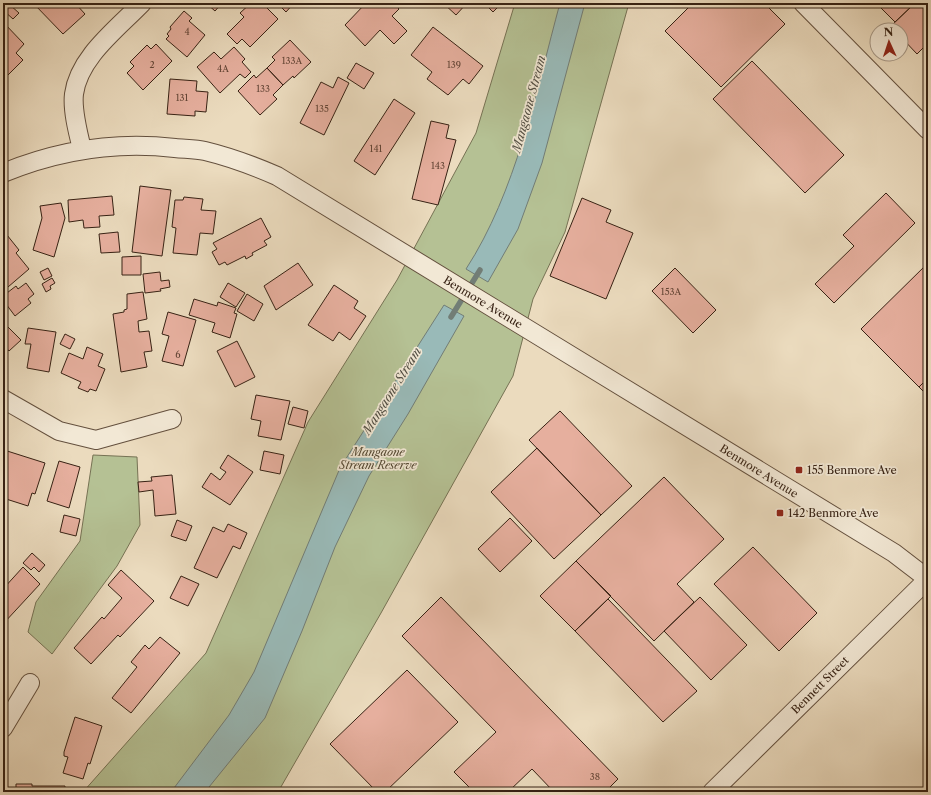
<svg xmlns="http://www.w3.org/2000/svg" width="931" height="795" font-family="'Libre Caslon Text',serif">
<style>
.green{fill:#b5c194;stroke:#767254}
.water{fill:#99bab8;stroke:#727d76}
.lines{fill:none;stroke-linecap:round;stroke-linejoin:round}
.stream{stroke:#727d76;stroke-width:5.5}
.building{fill:#e6af9e;stroke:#372214}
.minor-casing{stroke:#64503e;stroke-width:20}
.minor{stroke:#f2e8d5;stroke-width:18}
.poi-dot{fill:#8f2418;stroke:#f2e8d5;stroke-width:1.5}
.labels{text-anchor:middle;stroke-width:3.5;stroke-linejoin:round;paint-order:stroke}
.number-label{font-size:9px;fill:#634536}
.street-label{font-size:11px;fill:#372214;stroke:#f2e8d5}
.park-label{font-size:11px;font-style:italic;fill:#564a34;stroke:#f2e8d5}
.poi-label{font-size:11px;fill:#372214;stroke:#f2e8d5;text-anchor:start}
.water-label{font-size:12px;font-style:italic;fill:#545045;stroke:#f2e8d5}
</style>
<rect width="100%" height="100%" fill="#ebdbbe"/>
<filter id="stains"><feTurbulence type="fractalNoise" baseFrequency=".005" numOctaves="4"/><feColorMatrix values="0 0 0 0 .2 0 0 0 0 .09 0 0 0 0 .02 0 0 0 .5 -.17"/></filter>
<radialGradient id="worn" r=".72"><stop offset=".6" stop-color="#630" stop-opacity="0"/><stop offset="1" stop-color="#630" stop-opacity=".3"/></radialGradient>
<path class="green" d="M515,3H629L565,232L533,299L513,376L381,613L278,792H83L206,653L308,422L397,280L476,133Z
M93,455L137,457L140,525L117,566L52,654L28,632L36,602L80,541Z"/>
<path class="water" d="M560,3H585L542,163L518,229L488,282L466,269C516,192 536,92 560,3Z
M444,305L464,316L408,414L369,476L335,547L302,631L265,718L205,792H171L229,715L254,672L340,468Z"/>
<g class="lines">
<path class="stream" d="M451,317L480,270"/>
</g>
<path class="building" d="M3,3H12L10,5L19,13L13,19L3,10Z
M33,3H75L85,14L63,34Z
M206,3H222L215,11Z
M251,3H262L278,19L250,47L242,39L237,44L227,34L244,17L240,13Z
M277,3H294L286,12Z
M366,3H393L399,9L392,16L407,31L394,44L380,30L365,46L345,25Z
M443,3H467L456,15Z
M484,3H494L492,4L497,8L493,12Z
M693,3H764L785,24L721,87L665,31Z
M876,3H915L895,22Z
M915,3H928V43L917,54L901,37V30H894L890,27Z
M184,11L192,18L189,21L205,35L187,57L166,39L169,36L167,34L171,29L170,27Z
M3,22L24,44L16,53L23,60L7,76L3,72Z
M433,27L483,66L469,84L463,79L448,95L427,79L432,72L411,55Z
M290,40L311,62L294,78L293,76L283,85L267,68L275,60L272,57Z
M156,44L172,61L143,90L127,73L134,66L130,62L147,45L151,49Z
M234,47L245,59L242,62L251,72L245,78L240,74L220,93L197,67L214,52L221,59Z
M752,61L844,155L805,193L713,99Z
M356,63L374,73L364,89L347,78Z
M267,68L283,85L273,95L277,99L260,115L238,91L254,75L256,78Z
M338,77L349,83L324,135L300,123L321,82L333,88Z
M170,79L197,81L196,91L208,92L206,112L195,111V116L167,114Z
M394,99L415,113L375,175L354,161Z
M431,121L449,125L446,138L456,140L438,205L412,199Z
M140,186L171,190L162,256L132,252Z
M886,193L915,223L834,303L815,284L854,246L843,235Z
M112,196L114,215L99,216L100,227L84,228L83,220L69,222L68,200Z
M184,197L203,199L201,210L216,211L213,234L200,233L197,255L173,253L176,228L172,227L175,200H183Z
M582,198L611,210L606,222L633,233L606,299L550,276Z
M61,203L65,218L54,257L33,250L42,218L40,206Z
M261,218L271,237L264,241L267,245L252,253L253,255L246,259L245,256L227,265L225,262L219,265L212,252L217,249L213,243Z
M3,230L19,250L16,253L29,269L8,287L3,281Z
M118,232L120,252L101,253L99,234Z
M141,256V275H122V257Z
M298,263L313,285L276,310L264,286Z
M928,263V378L919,387L861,329Z
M48,268L52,276L44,280L40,272Z
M675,268L716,310L693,333L652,291Z
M160,272L161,281L169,280L170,287L160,289L161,291L145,293L143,274Z
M52,278L55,283L50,286L51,289L46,292L42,284Z
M26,283L34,294L28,299L31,303L15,316L3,300V296L16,286L18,289Z
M228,283L245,293L236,307L220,297Z
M334,285L358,301L354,308L366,316L350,340L339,332L333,341L308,325Z
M143,292L147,319L138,321L139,332L149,331L152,351L144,352L147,367L121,372L113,314L124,312V310L127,309V294Z
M247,294L263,304L254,321L237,311Z
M194,299L217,306L218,302L236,308L234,313L237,314L230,338L212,332L215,323L189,315Z
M168,312L196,320L183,366L162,361L169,336L162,334Z
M7,326L21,340L9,351L3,344V330Z
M28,328L56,332L49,372L27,368L31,344H25Z
M65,334L75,339L70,349L60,344Z
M237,341L255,377L235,387L217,351Z
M87,347L103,354L98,366L105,369L96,391L90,389L88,392L78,388L81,382L61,373L69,353L83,359Z
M928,378V396L919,387Z
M256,395L290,401L281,440L258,436L261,421L251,419Z
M293,407L308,411L304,428L288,424Z
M560,411L632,486L601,515L529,440Z
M537,448L601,515L554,559L491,492Z
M4,450L45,463L35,494L32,493L28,506L3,498L5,488L3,487Z
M264,451L284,455L280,474L260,470Z
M228,455L253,472L230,505L202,487L211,473L220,480L226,472L220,468Z
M59,461L80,467L69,508L47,501Z
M172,475L176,514L155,516L153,490L139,492L138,482L152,481L151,477Z
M664,477L724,539L677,584L694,602L654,641L576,561Z
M64,515L80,519L76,536L60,532Z
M510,518L532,541L500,572L478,549Z
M177,520L192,526L186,541L171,536Z
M228,524L247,533L240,549L233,546L217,578L194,568L213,527L224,532Z
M753,547L817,613L779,651L714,584Z
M32,553L45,565L39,572L34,567L31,570L23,563Z
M576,561L611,596L575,631L540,596Z
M23,567L40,584L3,624V589Z
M121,570L154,601L120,637L118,635L91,664L74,648L102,617L104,619L122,598L108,585Z
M181,576L199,584L188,606L170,598Z
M441,597L618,779L605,792H554L532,769L508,792H474L454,772L496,732L402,636Z
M700,597L747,645L711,680L664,631Z
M608,599L697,691L663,722L575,631Z
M160,637L180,653L131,713L112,698L137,667L131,662L145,645L149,649Z
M407,670L458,722L385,792H377L330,744Z
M75,717L102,726L90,764L88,763L83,779L63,773L68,757L64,756V752Z
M16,784H32V786H65V792H16Z"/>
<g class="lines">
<g class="minor-casing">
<path id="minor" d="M803,3L928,130
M82,149C78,133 72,110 74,94C79,57 117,29 142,3
M3,173C59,150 115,141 175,148C185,149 196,149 205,151C230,157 254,166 277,176L894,553L928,579
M3,399L59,431L96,440L172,419
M3,728L30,683
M712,792L928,579"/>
</g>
<use href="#minor" class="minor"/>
</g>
<g class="poi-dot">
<rect x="795" y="466" width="8" height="8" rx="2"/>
<rect x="776" y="509" width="8" height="8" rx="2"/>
</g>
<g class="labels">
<g class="number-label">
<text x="187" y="35">4</text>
<text x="292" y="64">133A</text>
<text x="152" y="68">2</text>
<text x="454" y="68">139</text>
<text x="223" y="72">4A</text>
<text x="263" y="92">133</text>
<text x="182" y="101">131</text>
<text x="322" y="112">135</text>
<text x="376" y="152">141</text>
<text x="438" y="169">143</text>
<text x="671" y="295">153A</text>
<text x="178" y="358">6</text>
<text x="595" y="780">38</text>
</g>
<g class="street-label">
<text transform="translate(483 302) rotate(31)" y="4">Benmore Avenue</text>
<text transform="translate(759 471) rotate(32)" y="4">Benmore Avenue</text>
<text transform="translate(820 685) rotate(-45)" y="4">Bennett Street</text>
</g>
<g class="park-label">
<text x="378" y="456">Mangaone<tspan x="378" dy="13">Stream Reserve</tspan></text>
</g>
<g class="poi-label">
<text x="807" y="474">155 Benmore Ave</text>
<text x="788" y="517">142 Benmore Ave</text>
</g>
<g class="water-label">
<text transform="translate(529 104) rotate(-75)" y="4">Mangaone Stream</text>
<text transform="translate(392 391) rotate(-58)" y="4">Mangaone Stream</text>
</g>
</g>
<rect width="931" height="795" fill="none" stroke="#ebdbbe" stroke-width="16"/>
<rect x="4" y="4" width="923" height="787" fill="none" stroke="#372214" stroke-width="2"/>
<rect x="8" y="8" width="915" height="779" fill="none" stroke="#372214"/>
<g transform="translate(889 42) rotate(357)"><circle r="19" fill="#f2e8d5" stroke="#a79988"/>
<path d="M0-3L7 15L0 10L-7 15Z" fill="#8f2418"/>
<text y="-6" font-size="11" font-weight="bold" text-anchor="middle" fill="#372214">N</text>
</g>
<rect width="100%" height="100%" filter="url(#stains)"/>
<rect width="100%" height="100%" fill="url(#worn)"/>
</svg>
